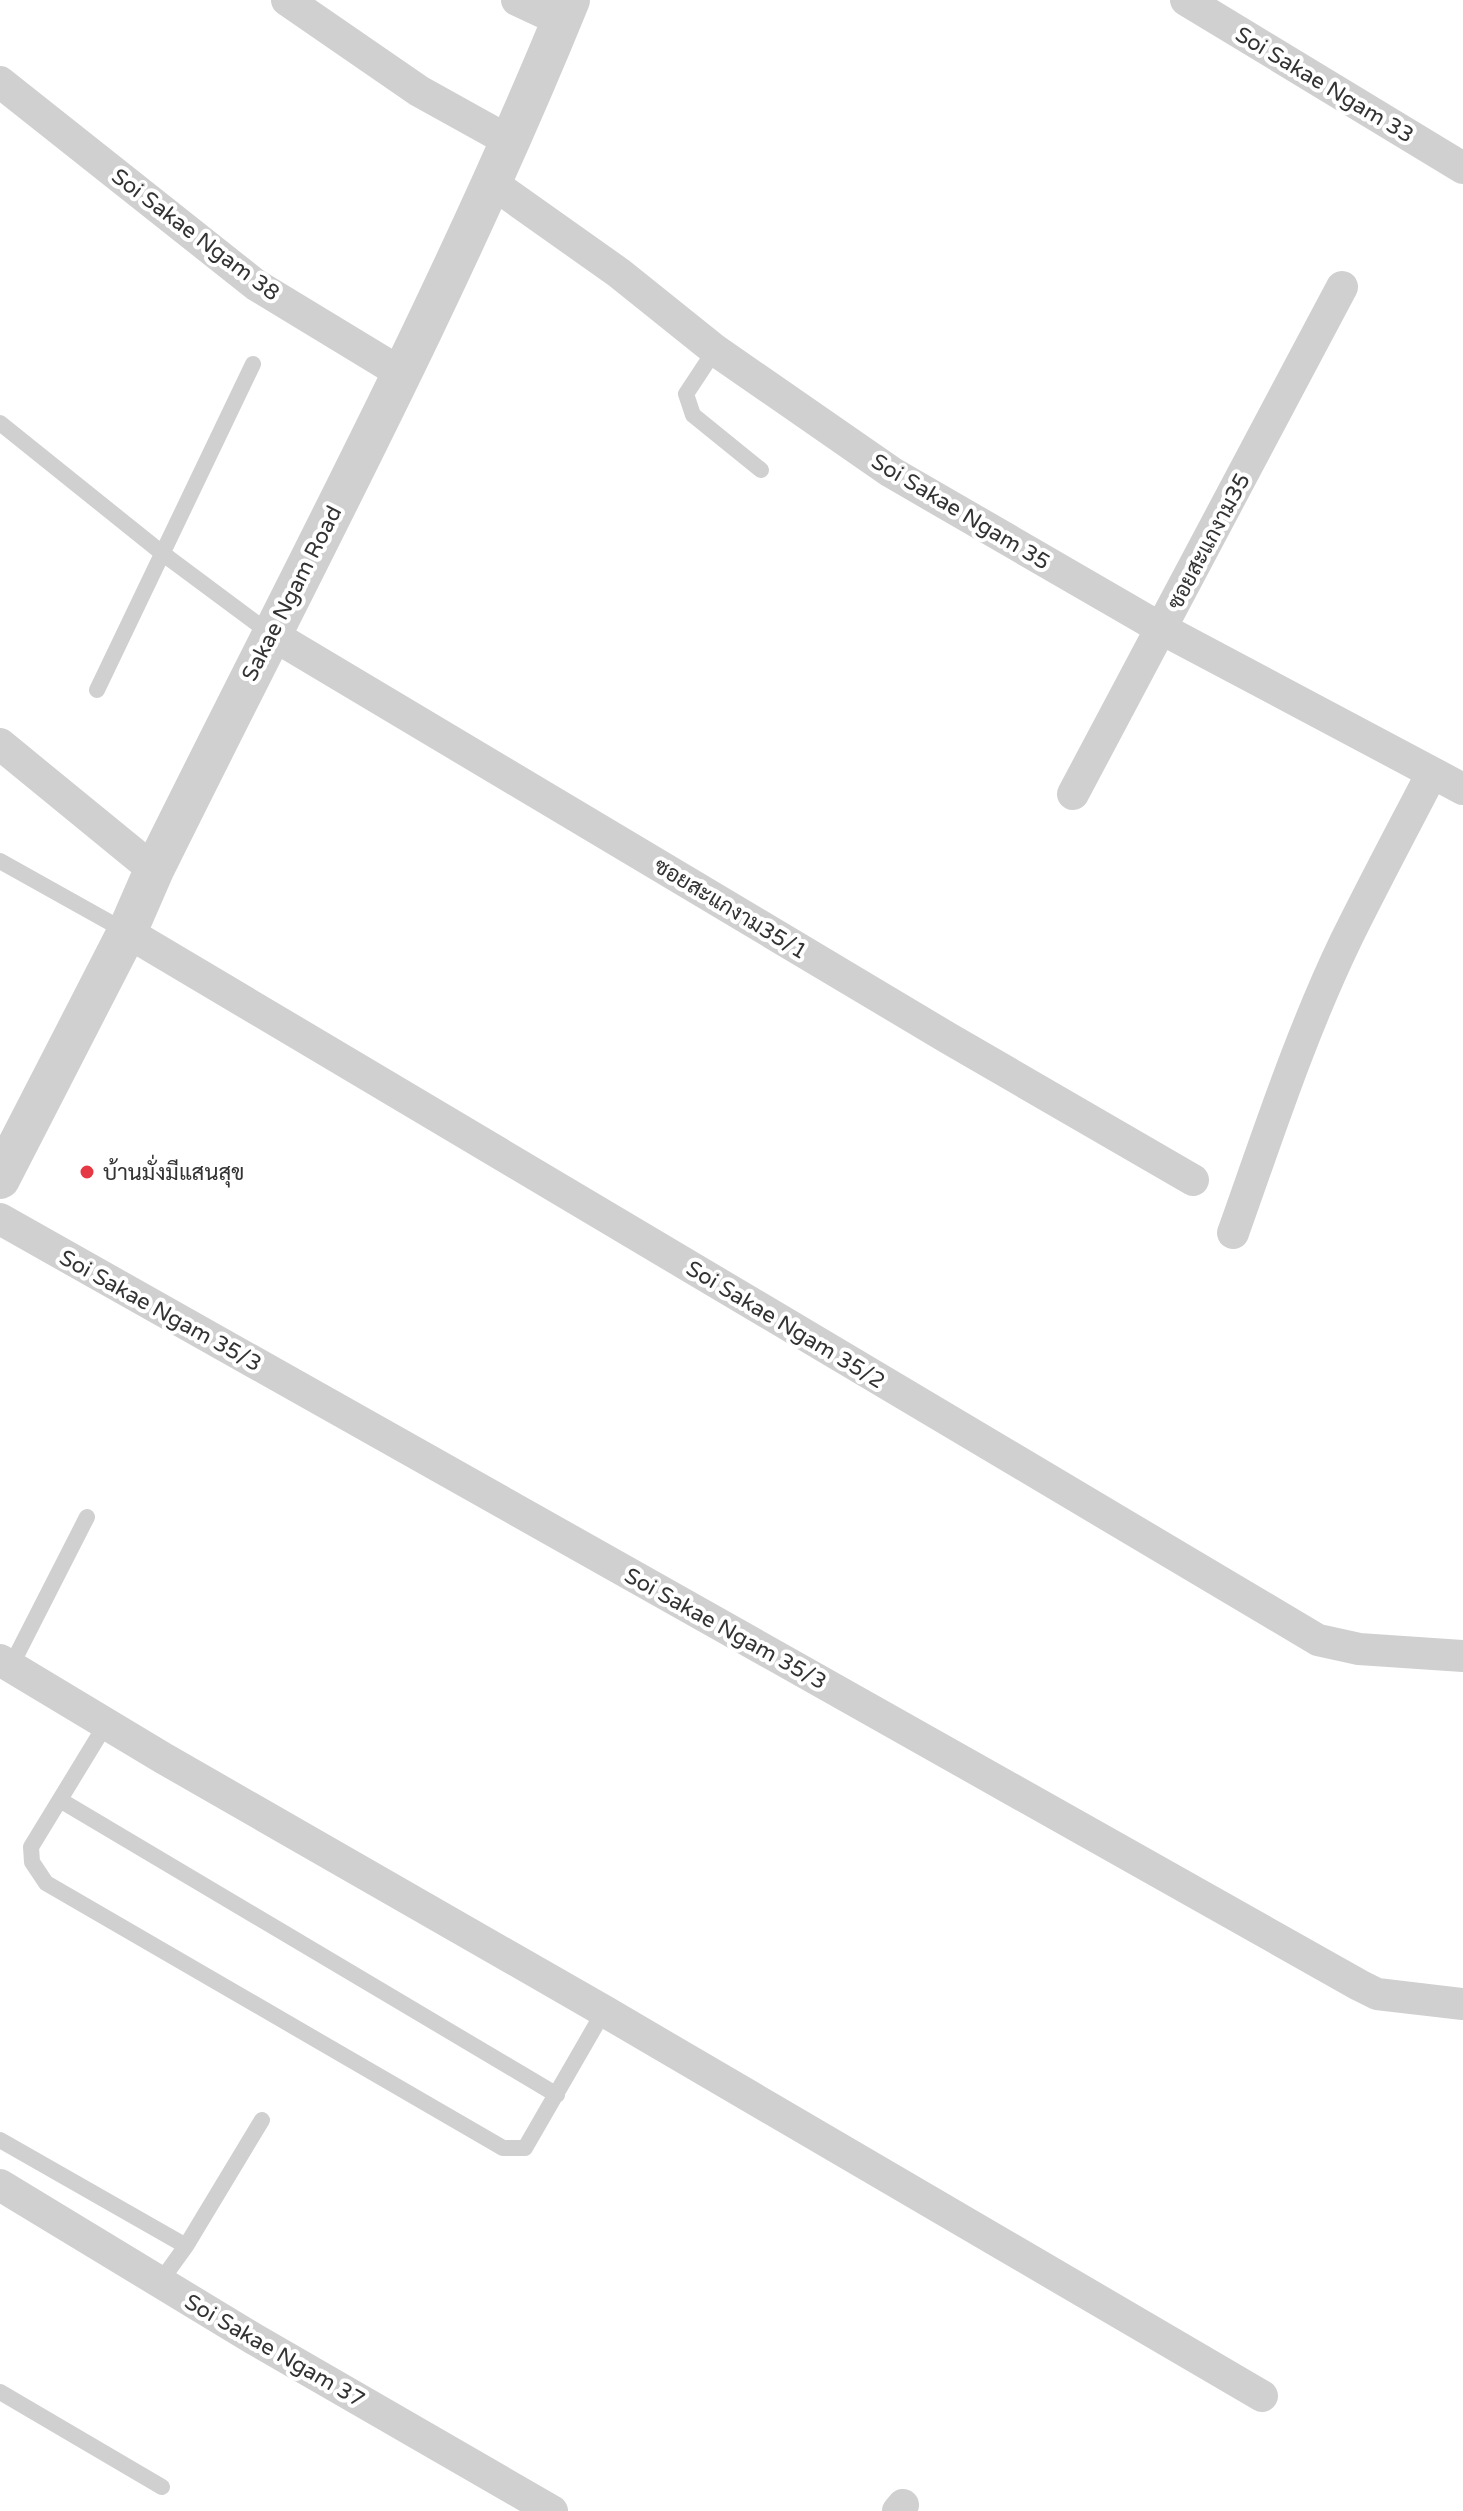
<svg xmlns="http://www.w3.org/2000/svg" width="1463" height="2511" font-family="'Varela Round',Sarabun,sans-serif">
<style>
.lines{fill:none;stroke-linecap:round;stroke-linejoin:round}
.service{stroke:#d0d0d0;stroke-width:16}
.minor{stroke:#d0d0d0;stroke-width:32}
.tertiary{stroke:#d0d0d0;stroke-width:40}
.poi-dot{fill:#e63946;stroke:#fff;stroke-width:3}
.labels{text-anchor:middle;stroke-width:8;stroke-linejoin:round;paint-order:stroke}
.street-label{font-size:22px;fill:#333;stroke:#fff}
.poi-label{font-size:22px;fill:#333;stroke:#fff;text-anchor:start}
</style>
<rect width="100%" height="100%" fill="#fff"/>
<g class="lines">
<path class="service" d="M715,350L686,394L693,415L761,470
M0,423L162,553L271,634
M97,690L253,364
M0,861L127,932
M11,1666L87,1517
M106,1724L31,1847L32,1862L46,1883L503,2148H525L604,2011
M60,1800L557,2095
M0,2140L186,2246
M160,2282L186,2246L262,2120
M0,2392L162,2487"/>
<path class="minor" d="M287,0L419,91L511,142
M517,0L562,21
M1186,0L1463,168
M0,82L256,285L401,373
M492,183L619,273L715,350L891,472L1162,629L1463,789
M271,634L948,1038L1193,1180
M0,744L154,870
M1073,794L1342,287
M127,932L1318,1640L1359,1649L1463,1656
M0,1219L1359,1985L1377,1994L1463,2004
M1233,1233C1268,1135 1300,1036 1345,942C1373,885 1403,829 1432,773
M0,1660L163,1758L604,2011L1262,2396
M0,2185L254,2339L552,2511
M898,2511L903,2505"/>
<path class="tertiary" d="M0,1179L127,932L154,870C296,582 449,298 570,0"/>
</g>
<circle class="poi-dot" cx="87" cy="1172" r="8"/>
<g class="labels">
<g class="street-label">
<text transform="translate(1325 84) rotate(31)" y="8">Soi Sakae Ngam 33</text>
<text transform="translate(196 234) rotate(37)" y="8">Soi Sakae Ngam 38</text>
<text transform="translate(961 511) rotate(31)" y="8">Soi Sakae Ngam 35</text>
<text transform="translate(1208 541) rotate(-62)" y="8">ซอยสะแกงาม35</text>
<text transform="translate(291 593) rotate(-63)" y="8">Sakae Ngam Road</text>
<text transform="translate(731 908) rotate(31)" y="8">ซอยสะแกงาม35/1</text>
<text transform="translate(161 1310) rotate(29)" y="8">Soi Sakae Ngam 35/3</text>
<text transform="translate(786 1324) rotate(31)" y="8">Soi Sakae Ngam 35/2</text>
<text transform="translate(726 1628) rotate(29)" y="8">Soi Sakae Ngam 35/3</text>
<text transform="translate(275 2350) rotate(30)" y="8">Soi Sakae Ngam 37</text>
</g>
<g class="poi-label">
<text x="103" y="1180">บ้านมั่งมีแสนสุข</text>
</g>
</g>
</svg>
